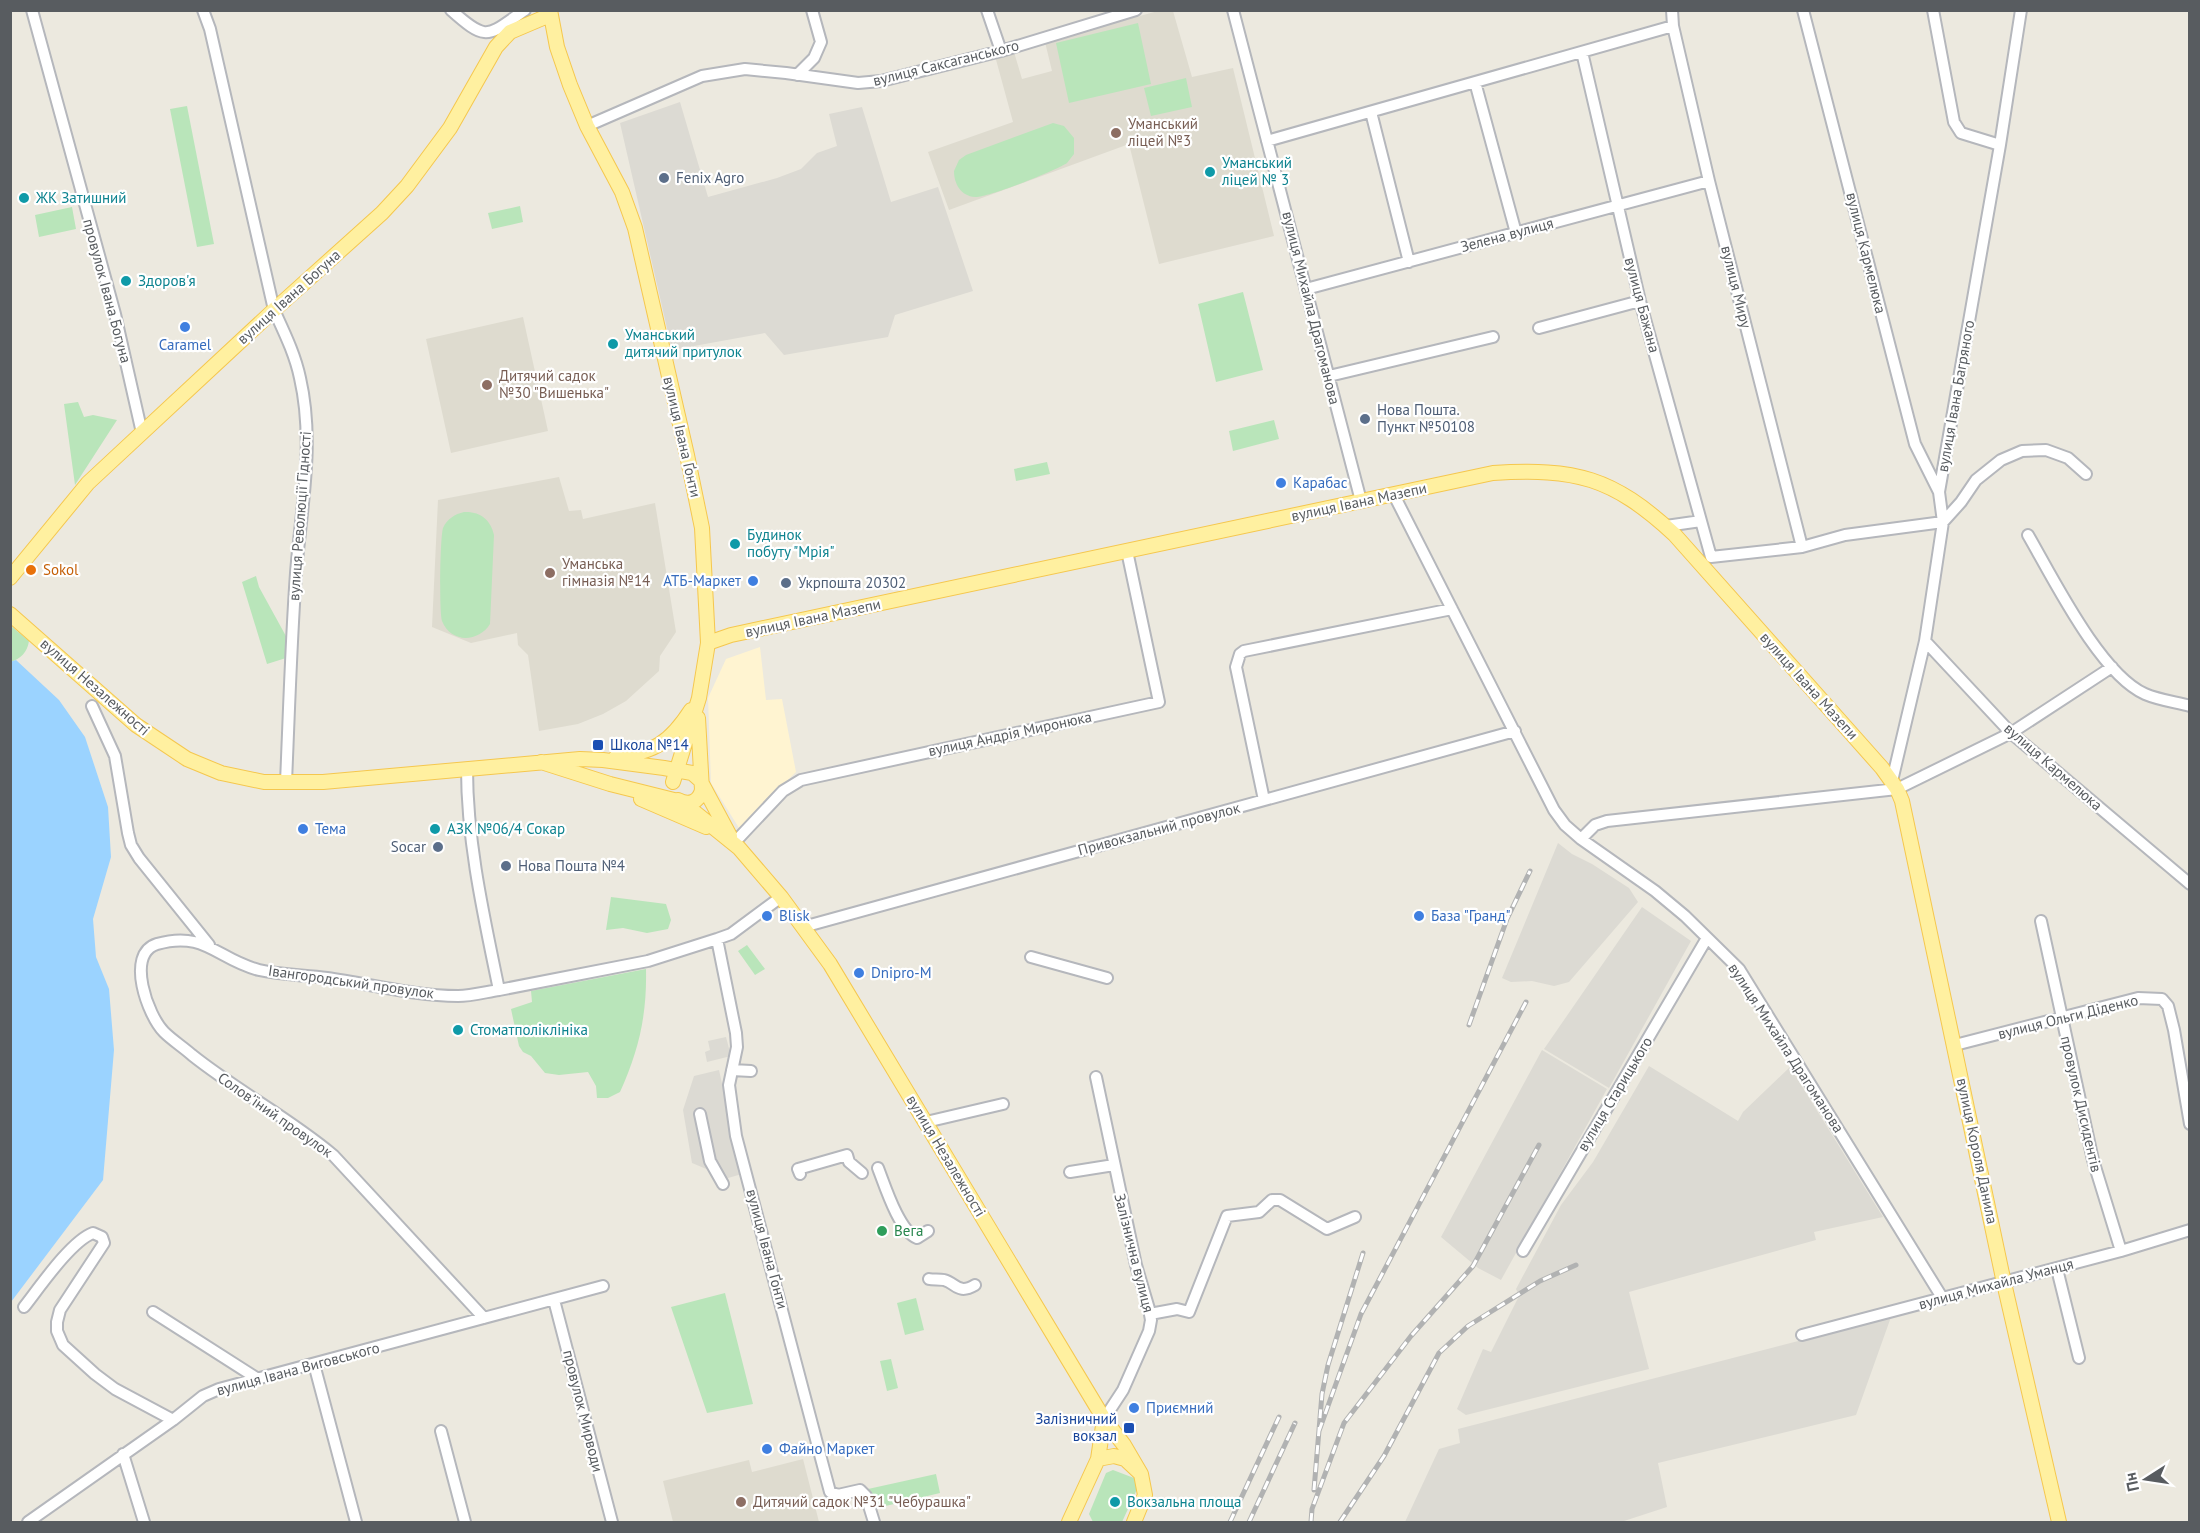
<svg xmlns="http://www.w3.org/2000/svg" width="2200" height="1533" font-family="'PT Sans',sans-serif">
<style>
.commercial{fill:#fff4d1}
.industrial{fill:#dcdad3}
.education{fill:#dedbcf}
.green{fill:#b9e5ba}
.water{fill:#9bd3ff}
.lines{fill:none;stroke-linecap:round;stroke-linejoin:round}
.minor-casing{stroke:#b5b7bc;stroke-width:14}
.major-casing{stroke:#f5c74e;stroke-width:16}
.minor{stroke:#fff;stroke-width:10}
.major{stroke:#fff0a0;stroke-width:14}
.rail-casing{stroke:#b1b2b2;stroke-width:5}
.rail{stroke:#fff;stroke-width:3;stroke-dasharray:9;stroke-linecap:butt}
.education-dot{fill:#8d6e63;stroke:#fff;stroke-width:2}
.culture-dot{fill:#0f9aa8;stroke:#fff;stroke-width:2}
.service-dot{fill:#5c6f8a;stroke:#fff;stroke-width:2}
.shop-dot{fill:#3f7fe0;stroke:#fff;stroke-width:2}
.food-dot{fill:#e8710a;stroke:#fff;stroke-width:2}
.transit-dot{fill:#1a4fb4;stroke:#fff;stroke-width:2}
.leisure-dot{fill:#2e9e5b;stroke:#fff;stroke-width:2}
.labels{text-anchor:middle;stroke-width:4.5;stroke-linejoin:round;paint-order:stroke}
.street-label{font-size:15px;fill:#585c60;stroke:#fff}
.education-label{font-size:15px;fill:#785e54;stroke:#fff;text-anchor:start}
.culture-label{font-size:15px;fill:#0d838f;stroke:#fff;text-anchor:start}
.service-label{font-size:15px;fill:#4e5e75;stroke:#fff;text-anchor:start}
.shop-label{font-size:15px;fill:#366cbe;stroke:#fff;text-anchor:start}
.food-label{font-size:15px;fill:#c56008;stroke:#fff;text-anchor:start}
.transit-label{font-size:15px;fill:#164399;stroke:#fff;text-anchor:start}
.leisure-label{font-size:15px;fill:#27864d;stroke:#fff;text-anchor:start}
</style>
<rect width="100%" height="100%" fill="#ece9df"/>
<path class="commercial" d="M760,647L766,700L782,699L796,772L739,828L711,783L708,698L726,659Z"/>
<path class="industrial" d="M680,102L708,197L777,178L801,169L817,153L837,146L829,114L862,107L891,202L938,187L973,291L895,315L888,337L784,355L765,333L672,350L620,123Z
M1558,843L1572,854L1592,864L1629,888L1638,902L1569,982L1554,986L1532,981L1511,982L1502,978Z
M1642,907L1691,941L1609,1088L1544,1049Z
M726,1037L731,1056L707,1062L705,1052L710,1050L708,1041Z
M1542,1050L1607,1089L1501,1280L1478,1268L1441,1237Z
M1649,1066L1738,1121L1743,1112L1790,1067L1883,1217L1814,1232L1816,1240L1629,1292L1649,1369L1466,1415L1457,1409L1483,1349L1491,1352L1519,1296L1516,1289L1561,1205L1593,1162Z
M719,1070L742,1174L728,1178L692,1163L683,1110L694,1076Z
M1891,1317L1856,1415L1658,1463L1667,1507L1621,1522H1405L1439,1449L1460,1443L1458,1429Z"/>
<path class="education" d="M1158,11H1173L1192,77L1233,68L1274,236L1159,264L1129,144L949,210L928,152L1013,122L995,56L1014,52L1022,79L1052,71L1045,42Z
M523,317L548,431L451,453L426,339Z
M559,477L569,511L581,510L583,519L655,503L676,632L660,656L659,671L626,701L603,714L578,724L539,731L528,655L518,645L517,633L471,643L432,627L438,500Z
M803,1459L819,1522H673L663,1481L749,1460L752,1472Z"/>
<path class="green" d="M1138,23L1151,84L1069,103L1056,43Z
M1186,78L1192,107L1151,116L1144,88Z
M187,106L214,244L197,247L170,109Z
M1053,123L1064,126L1074,138V154L1067,163C1055,171 987,198 975,197C961,196 954,184 954,171L959,160L966,155Z
M520,206L523,222L492,229L488,213Z
M72,207L76,229L39,237L35,215Z
M1243,292L1263,370L1216,382L1198,304Z
M78,402L84,417L93,415L117,420L75,485L64,404Z
M1274,420L1279,439L1233,451L1229,431Z
M1047,462L1050,474L1016,481L1014,469Z
M464,512C480,511 491,520 494,535L490,624C479,642 451,644 442,621C439,612 440,538 443,528C447,519 455,514 464,512Z
M256,576L259,587L287,638L286,658L267,664L242,582Z
M11,626L29,641C27,653 21,658 11,662Z
M611,897L666,904L671,920L668,929L647,933L623,928L606,930Z
M747,945L765,969L755,975L738,951Z
M646,969C647,1015 639,1050 620,1092L608,1098H597L596,1086L588,1072L559,1075L545,1073L531,1056L523,1052L519,1046L511,1009L532,1002L531,991Z
M725,1293L753,1404L707,1413L671,1307Z
M916,1298L924,1330L905,1335L897,1303Z
M891,1359L898,1388L887,1391L880,1361Z
M1113,1470L1134,1478L1138,1487L1122,1522H1093L1089,1514L1106,1473Z
M936,1474L940,1493L873,1509L868,1489Z"/>
<path class="water" d="M16,660L59,700L85,737L108,807L111,857L93,919L96,957L109,989L114,1050L103,1180L11,1302L10,662Z"/>
<g class="lines">
<g class="minor-casing">
<path id="minor" d="M32,10L115,314L142,433
M203,10L210,29L274,310C284,332 295,354 300,378C315,443 301,508 296,573C291,643 289,713 286,782
M451,10C488,43 487,36 525,10
M987,10L1001,51
M1233,10L1361,501
M1672,10L1673,26L1709,181L1802,547
M1803,10L1915,444L1939,492
M1933,10L1954,122L1961,133L2000,145
M1582,52L1640,301L1711,557L1802,547L1845,535L1943,522L1961,502L1976,480L2001,460L2022,451L2046,450L2068,458L2086,474
M797,75L814,58L821,42L812,10
M1475,82L1516,233
M1371,112L1409,262
M587,126L702,76L745,69L786,73L858,83L881,81L1001,51L1136,10
M1267,141L1673,26
M1306,289L1709,181
M1539,328L1640,301
M1329,376L1493,337
M1394,495L1554,810L1565,825L1581,839L1655,891L1685,916L1739,969L1943,1299
M1666,526L1701,521
M2028,535C2053,578 2100,674 2145,694C2159,700 2175,702 2190,706
M1925,641L2011,733L2190,884
M92,706L115,756L128,833L131,845L139,858L209,945
M467,769C467,843 484,917 499,990L648,961L717,939L731,934L781,897
M1892,781L1925,641L1943,522L1939,492L2000,145L2021,10
M1264,800L1236,667L1240,654L1244,651L1452,609
M1581,839L1595,825L1607,821L1897,789L2011,733L2112,667
M734,843L783,791L801,780L1159,702L1127,551
M2041,921L2093,1160L2121,1251
M803,927L1515,731
M717,939L736,1033L737,1047L729,1085L736,1136L822,1462L830,1492L838,1495L860,1490L866,1496L874,1522
M1031,957L1107,978
M1955,1045L2138,998L2162,999L2168,1006L2174,1030L2190,1124
M732,1070L751,1071
M1096,1077L1136,1265L1149,1309L1151,1320L1149,1331L1123,1390L1104,1419
M700,1114L710,1161L723,1184
M926,1122L1003,1104
M878,1168C885,1186 899,1231 917,1238L928,1231
M1070,1172L1114,1165
M800,1174L798,1169L847,1155L849,1162L862,1173
M1523,1251L1707,938
M2057,1269L2079,1358
M929,1279C933,1280 939,1279 944,1280C956,1283 958,1295 975,1285
M554,1300L612,1522
M24,1307C39,1288 71,1241 93,1233L102,1237L104,1243L60,1310L57,1322V1331L63,1345L95,1374L115,1389L173,1420
M153,1312L258,1379
M1150,1314L1177,1309L1189,1312L1227,1216L1259,1212L1272,1200H1280L1327,1229L1355,1217
M484,1318L333,1155C289,1118 237,1091 192,1055C183,1047 172,1040 164,1032C148,1016 125,954 157,944C205,930 218,960 259,970C281,975 305,975 327,978C370,984 415,996 458,996C471,996 486,992 499,990
M1802,1335L2121,1251L2190,1230
M314,1364L356,1522
M441,1431L465,1522
M123,1454L144,1522
M28,1522L173,1420L203,1396L219,1389L603,1286"/>
</g>
<g class="major-casing">
<path id="major" d="M550,10L557,47L570,85L587,126L622,192L635,228L687,455L702,528L708,643L699,698L673,782
M10,578L88,483L274,310L382,213L407,186L450,128L496,47L510,32L550,15
M10,614L136,725L187,759L221,773L264,782H323L580,759L603,760L664,768L692,773L700,780L730,836
M708,643L731,635L1493,473C1576,468 1612,477 1674,534L1882,768L1897,789L1902,801L2004,1283L2059,1522
M615,758C655,751 669,744 691,710
M541,762L610,784L682,802L739,848L781,897L830,964L1104,1419L1124,1445L1141,1474
M641,799L706,827
M678,800C689,806 699,802 702,790L698,718
M1098,1459L1114,1456L1125,1459L1141,1474L1145,1495L1134,1522
M1069,1522L1098,1459L1104,1419"/>
</g>
<use href="#minor" class="minor"/>
<use href="#major" class="major"/>
<g class="rail-casing">
<path id="rail" d="M1469,1025L1507,919L1530,871
M1319,1431L1361,1314L1526,1002
M1314,1490L1322,1394L1328,1365L1363,1253
M1230,1522L1279,1417
M1249,1522L1295,1423
M1311,1522L1312,1509L1344,1423L1411,1336L1473,1266L1539,1145
M1340,1522L1384,1456L1439,1353L1468,1326L1540,1281L1576,1265"/>
</g>
<use href="#rail" class="rail"/>
</g>
<g class="education-dot">
<circle cx="1116" cy="133" r="6"/>
<circle cx="487" cy="385" r="6"/>
<circle cx="550" cy="573" r="6"/>
<circle cx="741" cy="1502" r="6"/>
</g>
<g class="culture-dot">
<circle cx="1210" cy="172" r="6"/>
<circle cx="24" cy="198" r="6"/>
<circle cx="126" cy="281" r="6"/>
<circle cx="613" cy="344" r="6"/>
<circle cx="735" cy="544" r="6"/>
<circle cx="435" cy="829" r="6"/>
<circle cx="458" cy="1030" r="6"/>
<circle cx="1115" cy="1502" r="6"/>
</g>
<g class="service-dot">
<circle cx="664" cy="178" r="6"/>
<circle cx="1365" cy="419" r="6"/>
<circle cx="786" cy="583" r="6"/>
<circle cx="438" cy="847" r="6"/>
<circle cx="506" cy="866" r="6"/>
</g>
<g class="shop-dot">
<circle cx="185" cy="327" r="6"/>
<circle cx="1281" cy="483" r="6"/>
<circle cx="753" cy="581" r="6"/>
<circle cx="303" cy="829" r="6"/>
<circle cx="767" cy="916" r="6"/>
<circle cx="1419" cy="916" r="6"/>
<circle cx="859" cy="973" r="6"/>
<circle cx="1134" cy="1408" r="6"/>
<circle cx="767" cy="1449" r="6"/>
</g>
<circle class="food-dot" cx="31" cy="570" r="6"/>
<g class="transit-dot">
<rect x="592" y="739" width="12" height="12" rx="3"/>
<rect x="1123" y="1422" width="12" height="12" rx="3"/>
</g>
<circle class="leisure-dot" cx="882" cy="1231" r="6"/>
<g class="labels">
<g class="street-label">
<text transform="translate(946 63) rotate(-14)" y="5">вулиця Саксаганського</text>
<text transform="translate(1507 235) rotate(-15)" y="5">Зелена вулиця</text>
<text transform="translate(1866 253) rotate(76)" y="5">вулиця Кармелюка</text>
<text transform="translate(1736 287) rotate(76)" y="5">вулиця Миру</text>
<text transform="translate(107 291) rotate(75)" y="5">провулок Івана Богуна</text>
<text transform="translate(289 297) rotate(-42)" y="5">вулиця Івана Богуна</text>
<text transform="translate(1642 305) rotate(75)" y="5">вулиця Бажана</text>
<text transform="translate(1311 308) rotate(76)" y="5">вулиця Михайла Драгоманова</text>
<text transform="translate(1956 396) rotate(-80)" y="5">вулиця Івана Багряного</text>
<text transform="translate(682 437) rotate(77)" y="5">вулиця Івана Ґонти</text>
<text transform="translate(1359 502) rotate(-12)" y="5">вулиця Івана Мазепи</text>
<text transform="translate(300 516) rotate(-86)" y="5">вулиця Революції Гідності</text>
<text transform="translate(813 618) rotate(-12)" y="5">вулиця Івана Мазепи</text>
<text transform="translate(1809 686) rotate(48)" y="5">вулиця Івана Мазепи</text>
<text transform="translate(95 687) rotate(41)" y="5">вулиця Незалежності</text>
<text transform="translate(1010 734) rotate(-12)" y="5">вулиця Андрія Миронюка</text>
<text transform="translate(2053 767) rotate(41)" y="5">вулиця Кармелюка</text>
<text transform="translate(1159 829) rotate(-15)" y="5">Привокзальний провулок</text>
<text transform="translate(351 982) rotate(8)" y="5">Івангородський провулок</text>
<text transform="translate(2068 1017) rotate(-14)" y="5">вулиця Ольги Діденко</text>
<text transform="translate(1786 1048) rotate(57)" y="5">вулиця Михайла Драгоманова</text>
<text transform="translate(1615 1094) rotate(-59)" y="5">вулиця Старицького</text>
<text transform="translate(2081 1104) rotate(77)" y="5">провулок Дисидентів</text>
<text transform="translate(275 1115) rotate(35)" y="5">Соловʼїний провулок</text>
<text transform="translate(1977 1151) rotate(78)" y="5">вулиця Короля Данила</text>
<text transform="translate(946 1156) rotate(59)" y="5">вулиця Незалежності</text>
<text transform="translate(767 1249) rotate(75)" y="5">вулиця Івана Ґонти</text>
<text transform="translate(1134 1253) rotate(76)" y="5">Залізнична вулиця</text>
<text transform="translate(1996 1284) rotate(-15)" y="5">вулиця Михайла Уманця</text>
<text transform="translate(298 1369) rotate(-15)" y="5">вулиця Івана Виговського</text>
<text transform="translate(583 1411) rotate(76)" y="5">провулок Мирводи</text>
</g>
<g class="education-label">
<text x="1128" y="129">Уманський<tspan x="1128" dy="17">ліцей №3</tspan></text>
<text x="499" y="381">Дитячий садок<tspan x="499" dy="17">№30 "Вишенька"</tspan></text>
<text x="562" y="569">Уманська<tspan x="562" dy="17">гімназія №14</tspan></text>
<text x="753" y="1507">Дитячий садок №31 "Чебурашка"</text>
</g>
<g class="culture-label">
<text x="1222" y="168">Уманський<tspan x="1222" dy="17">ліцей № 3</tspan></text>
<text x="36" y="203">ЖК Затишний</text>
<text x="138" y="286">Здоров'я</text>
<text x="625" y="340">Уманський<tspan x="625" dy="17">дитячий притулок</tspan></text>
<text x="747" y="540">Будинок<tspan x="747" dy="17">побуту "Мрія"</tspan></text>
<text x="447" y="834">АЗК №06/4 Сокар</text>
<text x="470" y="1035">Стоматполіклініка</text>
<text x="1127" y="1507">Вокзальна площа</text>
</g>
<g class="service-label">
<text x="676" y="183">Fenix Agro</text>
<text x="1377" y="415">Нова Пошта.<tspan x="1377" dy="17">Пункт №50108</tspan></text>
<text x="798" y="588">Укрпошта 20302</text>
<text x="426" y="852" text-anchor="end">Socar</text>
<text x="518" y="871">Нова Пошта №4</text>
</g>
<g class="shop-label">
<text x="185" y="350" text-anchor="middle">Caramel</text>
<text x="1293" y="488">Карабас</text>
<text x="741" y="586" text-anchor="end">АТБ-Маркет</text>
<text x="315" y="834">Тема</text>
<text x="779" y="921">Blisk</text>
<text x="1431" y="921">База "Гранд"</text>
<text x="871" y="978">Dnipro-M</text>
<text x="1146" y="1413">Приємний</text>
<text x="779" y="1454">Файно Маркет</text>
</g>
<g class="food-label">
<text x="43" y="575">Sokol</text>
</g>
<g class="transit-label">
<text x="610" y="750">Школа №14</text>
<text x="1117" y="1424" text-anchor="end">Залізничний<tspan x="1117" dy="17">вокзал</tspan></text>
</g>
<g class="leisure-label">
<text x="894" y="1236">Вега</text>
</g>
</g>
<rect width="2200" height="1533" fill="none" stroke="#585c60" stroke-width="24"/>
<g transform="translate(2146 1479) rotate(258)" stroke="#ffffff" stroke-width="4.5" paint-order="stroke">
<path d="M0-4.5L10 22L0 15L-10 22Z" fill="#585c60"/>
<text y="-9" font-size="16" font-weight="bold" text-anchor="middle" fill="#585c60">Пн</text>
</g>
</svg>
